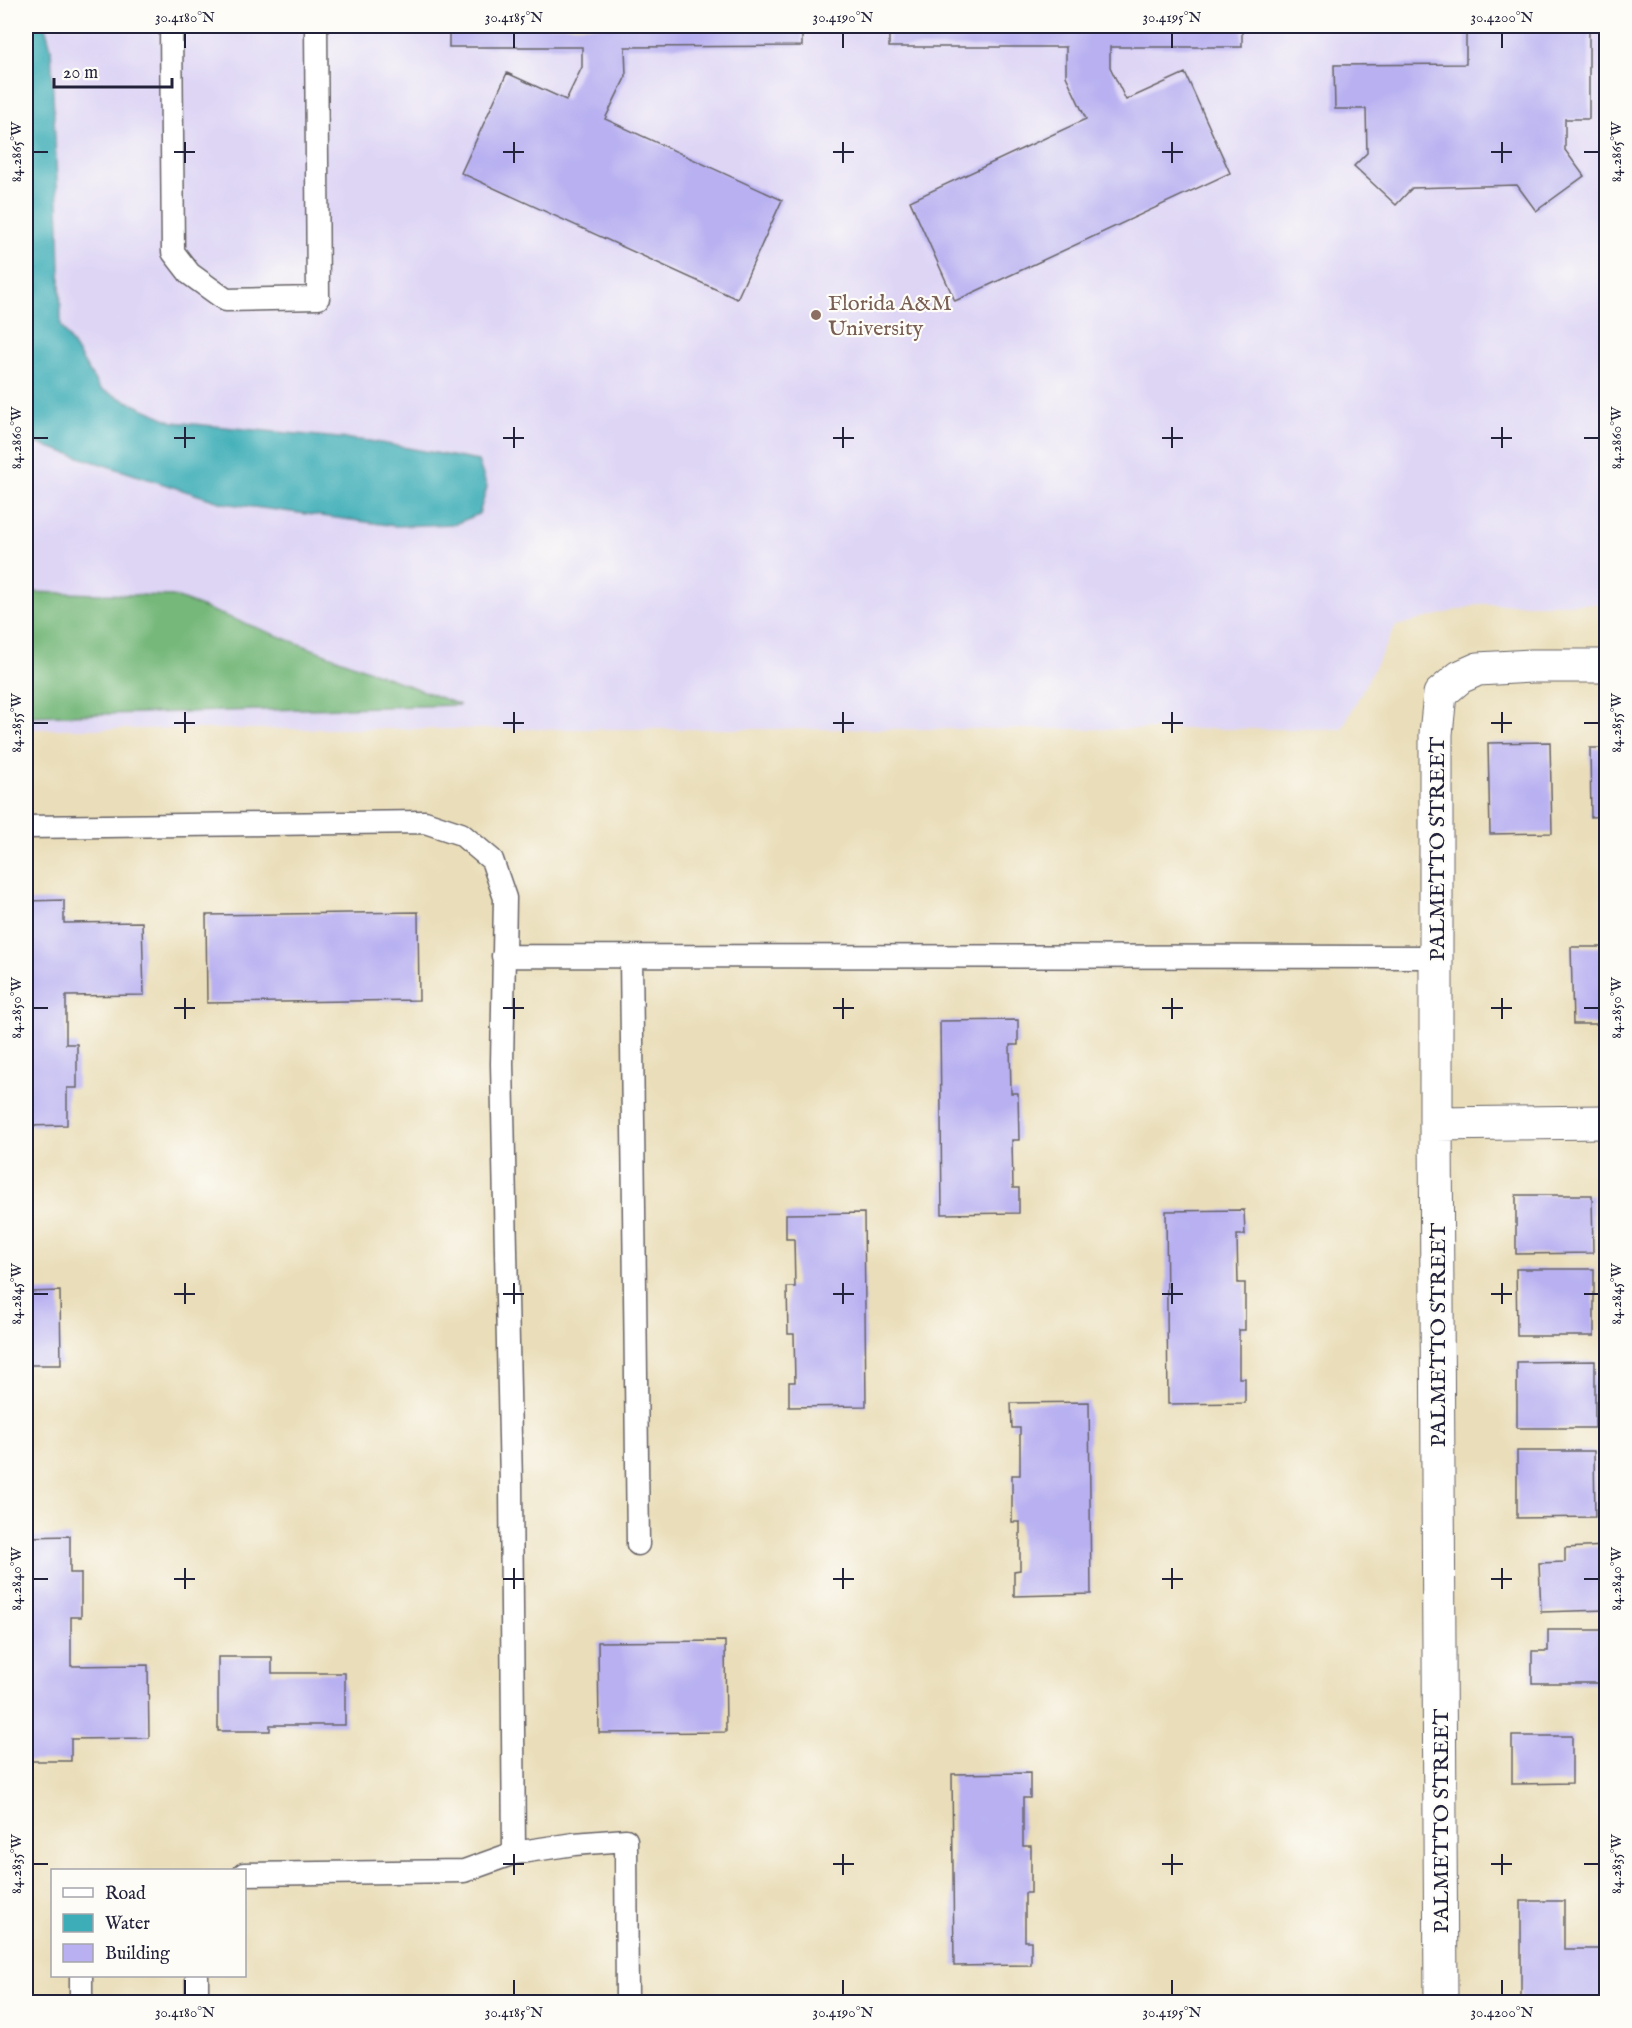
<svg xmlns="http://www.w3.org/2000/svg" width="1632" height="2028" font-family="'IM FELL English',serif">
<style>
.built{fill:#ded5f5}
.forest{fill:#76b87a;stroke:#4c6d5a;stroke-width:1.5}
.water{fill:#3dadb7;stroke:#306879;stroke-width:1.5}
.building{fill:#b8b0f1}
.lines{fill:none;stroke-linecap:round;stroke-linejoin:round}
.lane-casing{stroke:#686467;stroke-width:25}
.street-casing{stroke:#686467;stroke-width:35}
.lane{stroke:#fff;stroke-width:22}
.street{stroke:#fff;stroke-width:33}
.ticks{fill:none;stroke:#22223b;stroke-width:2}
.education-dot{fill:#8d6e63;stroke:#fdfcf7;stroke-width:2}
.labels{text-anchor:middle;stroke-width:4.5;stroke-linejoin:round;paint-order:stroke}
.education-label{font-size:22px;fill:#785e54;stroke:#fdfcf7;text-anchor:start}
.street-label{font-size:22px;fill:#22223b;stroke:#fdfcf7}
.neatline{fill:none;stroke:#22223b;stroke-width:2}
.ticks-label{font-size:15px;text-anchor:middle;fill:#22223b}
</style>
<rect width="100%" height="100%" fill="#fdfcf7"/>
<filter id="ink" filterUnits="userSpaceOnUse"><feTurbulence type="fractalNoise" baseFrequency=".0167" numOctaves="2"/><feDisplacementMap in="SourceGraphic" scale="12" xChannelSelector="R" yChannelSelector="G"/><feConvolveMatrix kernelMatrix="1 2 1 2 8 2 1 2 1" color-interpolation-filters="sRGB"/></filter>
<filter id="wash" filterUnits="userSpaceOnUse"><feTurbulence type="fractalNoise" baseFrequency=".008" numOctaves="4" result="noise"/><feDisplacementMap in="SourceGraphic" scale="24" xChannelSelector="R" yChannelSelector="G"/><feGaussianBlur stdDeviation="1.35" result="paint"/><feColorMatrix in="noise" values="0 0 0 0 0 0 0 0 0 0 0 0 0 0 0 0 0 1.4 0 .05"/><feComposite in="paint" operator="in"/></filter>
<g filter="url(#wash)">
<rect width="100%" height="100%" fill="#eadeba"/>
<path class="built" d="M26,26H1606V604H1481L1396,626L1342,729H26Z"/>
<path class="forest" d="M26,592L173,596L460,705L26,716Z"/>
<path class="water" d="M26,26H45L51,48L59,228L61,326L100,389L173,422L370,441L478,461L487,487L479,514L455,524L396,526L223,503L26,440Z"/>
<g id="blocks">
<path class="building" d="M449,26H802V46L625,47L626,76L605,119L782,200L737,299L461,173L507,73L566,100L582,67V47H449Z
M889,26H1242V47H1110V67L1126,100L1185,73L1230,173L955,301L910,201L1086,119L1066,76V47H889Z
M1466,26H1589V119H1565V150L1584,176L1536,211L1517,185L1412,188L1396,205L1354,166L1367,153L1366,109H1335L1334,65L1466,64Z
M1550,742L1552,833L1490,834L1488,743Z
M1590,748H1606V816L1591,817Z
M64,900V923L142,922L144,995L66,996V1044H77V1088H67V1125L26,1126V901Z
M418,912L419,1000L207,1003L206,915Z
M1571,947H1606V1024H1573Z
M1018,1020V1045H1010L1011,1093H1018L1019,1140H1012L1013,1188H1019V1213L942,1214L940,1021Z
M1516,1195H1592L1593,1253L1516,1254Z
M1244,1210L1245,1235H1237L1238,1283H1245V1330H1239V1378H1245V1403L1168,1404L1166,1211Z
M864,1213L866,1406L789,1407V1382H795L794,1334H788L787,1287H795L794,1239H786V1214Z
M1516,1269H1594V1336H1517Z
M60,1291L61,1365H26V1292Z
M1595,1361V1428H1517V1362Z
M1089,1402L1091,1594L1014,1596V1571L1020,1570V1522H1012V1475H1020V1428H1012L1011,1403Z
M1517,1451H1594L1595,1517L1517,1518Z
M70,1536V1573H81V1617H71V1666L148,1665L149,1738L71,1739V1761H26V1537Z
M1606,1546V1610L1541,1612L1539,1563L1565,1562V1548Z
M1548,1630H1606V1683H1532V1651H1548Z
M725,1641L726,1732L599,1733L598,1642Z
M218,1657H272V1673H345V1725H270V1731H218Z
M1512,1736H1572V1783L1512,1784Z
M1030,1773V1798H1023V1846H1031V1893H1025V1941H1031V1965L954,1966L952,1774Z
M1521,1901H1564V1949H1606V2002H1521Z"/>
</g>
</g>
<g filter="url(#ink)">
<use href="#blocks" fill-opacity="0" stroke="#686467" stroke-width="1.5"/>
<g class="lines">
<g class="lane-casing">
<path id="lane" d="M171,26L173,252L190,274L226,300L318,298L316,26
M26,827L425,822L461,834L492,860L505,898L502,1064L511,1484L514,1853
M503,956L1436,957
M631,957L638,1544
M244,1874L464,1871L514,1853L574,1844L626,1840L627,2002
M81,2002V1976
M197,2002V1976"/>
</g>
<g class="street-casing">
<path id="street" d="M1436,1124L1606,1122
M1441,2002L1436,1124V734L1440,694L1460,677L1478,669L1532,666H1606"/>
</g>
<use href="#lane" class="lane"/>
<use href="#street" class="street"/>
</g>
</g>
<path class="ticks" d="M185,33V48M514,33V48M843,33V48M1172,33V48M1502,33V48M185,142V163M514,142V163M843,142V163M1172,142V163M1502,142V163M33,152H48M174,152H195M503,152H524M833,152H854M1162,152H1183M1491,152H1512M1584,152H1599M185,427V448M514,427V448M843,427V448M1172,427V448M1502,427V448M33,438H48M174,438H195M503,438H524M833,438H854M1162,438H1183M1491,438H1512M1584,438H1599M185,712V733M514,712V733M843,712V733M1172,712V733M1502,712V733M33,723H48M174,723H195M503,723H524M833,723H854M1162,723H1183M1491,723H1512M1584,723H1599M185,998V1019M514,998V1019M843,998V1019M1172,998V1019M1502,998V1019M33,1008H48M174,1008H195M503,1008H524M833,1008H854M1162,1008H1183M1491,1008H1512M1584,1008H1599M185,1283V1304M514,1283V1304M843,1283V1304M1172,1283V1304M1502,1283V1304M33,1294H48M174,1294H195M503,1294H524M833,1294H854M1162,1294H1183M1491,1294H1512M1584,1294H1599M185,1568V1589M514,1568V1589M843,1568V1589M1172,1568V1589M1502,1568V1589M33,1579H48M174,1579H195M503,1579H524M833,1579H854M1162,1579H1183M1491,1579H1512M1584,1579H1599M514,1854V1875M843,1854V1875M1172,1854V1875M1502,1854V1875M33,1864H48M503,1864H524M833,1864H854M1162,1864H1183M1491,1864H1512M1584,1864H1599M185,1980V1995M514,1980V1995M843,1980V1995M1172,1980V1995M1502,1980V1995"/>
<circle class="education-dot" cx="816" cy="315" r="6"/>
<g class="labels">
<g class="education-label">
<text x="828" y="310">Florida A&amp;M<tspan x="828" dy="25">University</tspan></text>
</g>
<g class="street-label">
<text transform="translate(1436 849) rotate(-90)" y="8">PALMETTO STREET</text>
<text transform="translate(1437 1335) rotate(-90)" y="8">PALMETTO STREET</text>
<text transform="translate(1440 1821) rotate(-90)" y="8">PALMETTO STREET</text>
</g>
</g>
<rect width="1632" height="2028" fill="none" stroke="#fdfcf7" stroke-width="66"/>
<rect x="51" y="1869" width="195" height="108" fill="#fdfcf7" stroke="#a5a5ac" stroke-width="1.5"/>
<rect x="63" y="1888" width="30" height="9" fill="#ffffff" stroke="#a5a5ac" stroke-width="1.5"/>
<text x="105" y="1899" font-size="18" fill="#22223b">Road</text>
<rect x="63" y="1914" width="30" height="18" fill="#3dadb7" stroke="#a5a5ac" stroke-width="1.5"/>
<text x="105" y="1929" font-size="18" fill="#22223b">Water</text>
<rect x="63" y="1944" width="30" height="18" fill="#b8b0f1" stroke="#a5a5ac" stroke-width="1.5"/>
<text x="105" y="1959" font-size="18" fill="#22223b">Building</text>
<path d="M54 78v9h118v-9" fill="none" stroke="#22223b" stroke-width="3"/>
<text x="63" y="78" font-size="18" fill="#22223b" stroke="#fdfcf7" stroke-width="4.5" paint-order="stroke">20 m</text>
<rect x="33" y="33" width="1566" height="1962" class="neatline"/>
<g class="ticks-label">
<text x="185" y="22">30.4180°N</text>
<text x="514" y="22">30.4185°N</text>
<text x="843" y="22">30.4190°N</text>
<text x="1172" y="22">30.4195°N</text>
<text x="1502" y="22">30.4200°N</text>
<text transform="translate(1616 152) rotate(-90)" y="5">84.2865°W</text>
<text transform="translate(16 152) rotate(-90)" y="5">84.2865°W</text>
<text transform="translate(1616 438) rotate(-90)" y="5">84.2860°W</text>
<text transform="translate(16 438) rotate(-90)" y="5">84.2860°W</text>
<text transform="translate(1616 723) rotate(-90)" y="5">84.2855°W</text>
<text transform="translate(16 723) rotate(-90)" y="5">84.2855°W</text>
<text transform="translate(1616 1008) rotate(-90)" y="5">84.2850°W</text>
<text transform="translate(16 1008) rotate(-90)" y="5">84.2850°W</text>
<text transform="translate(1616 1294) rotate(-90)" y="5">84.2845°W</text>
<text transform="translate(16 1294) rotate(-90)" y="5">84.2845°W</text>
<text transform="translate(16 1579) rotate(-90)" y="5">84.2840°W</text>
<text transform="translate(1616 1579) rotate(-90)" y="5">84.2840°W</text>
<text transform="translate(1616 1864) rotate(-90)" y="5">84.2835°W</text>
<text transform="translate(16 1864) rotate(-90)" y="5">84.2835°W</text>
<text x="185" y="2017">30.4180°N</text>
<text x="514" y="2017">30.4185°N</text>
<text x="843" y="2017">30.4190°N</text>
<text x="1172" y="2017">30.4195°N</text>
<text x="1502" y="2017">30.4200°N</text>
</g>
</svg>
